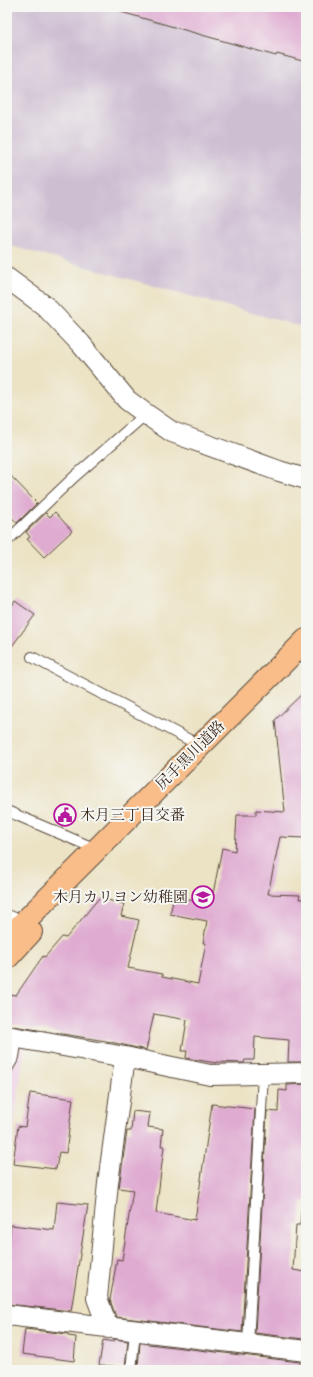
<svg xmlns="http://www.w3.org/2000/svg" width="313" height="1377" font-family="'IM FELL French Canon','Noto Serif JP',serif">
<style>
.built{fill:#efd0e6}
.industrial{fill:#cdbed2}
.building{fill:#dfabd1}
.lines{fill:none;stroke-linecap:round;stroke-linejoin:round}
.service-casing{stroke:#564637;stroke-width:12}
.minor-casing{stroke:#564637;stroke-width:22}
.primary-casing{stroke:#564637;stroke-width:24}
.service{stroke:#fff;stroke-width:10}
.minor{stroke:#fff;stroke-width:20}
.primary{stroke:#f8bd89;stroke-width:22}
.labels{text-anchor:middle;stroke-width:4;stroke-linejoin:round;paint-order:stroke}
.street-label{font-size:15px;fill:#3b2a1e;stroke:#f6f6f2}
.poi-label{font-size:15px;fill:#3b2a1e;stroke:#f6f6f2;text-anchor:start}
</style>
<rect width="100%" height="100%" fill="#f6f6f2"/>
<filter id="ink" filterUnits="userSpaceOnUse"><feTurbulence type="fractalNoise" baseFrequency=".025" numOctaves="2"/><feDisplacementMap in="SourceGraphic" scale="8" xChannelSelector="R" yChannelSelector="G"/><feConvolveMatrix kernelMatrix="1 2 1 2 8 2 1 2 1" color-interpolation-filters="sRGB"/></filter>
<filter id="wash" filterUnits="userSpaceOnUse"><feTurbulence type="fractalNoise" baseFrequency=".012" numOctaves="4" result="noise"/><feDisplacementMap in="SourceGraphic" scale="16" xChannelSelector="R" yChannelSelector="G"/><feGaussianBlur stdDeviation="0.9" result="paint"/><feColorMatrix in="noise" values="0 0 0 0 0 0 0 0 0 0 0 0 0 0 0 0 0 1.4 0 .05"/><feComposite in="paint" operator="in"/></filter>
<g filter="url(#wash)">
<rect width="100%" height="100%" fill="#ece3c5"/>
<path class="built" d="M7,1044L25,1046L10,1155L7,1154Z"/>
<path class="industrial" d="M7,7H306V328L7,245Z"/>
<g id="blocks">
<path class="building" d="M121,7H306V62L277,54L276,56L121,12Z
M7,472L37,503L17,523L7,512Z
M55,512L72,531L44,557L27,539L30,537L26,532L46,513L50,517Z
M15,601L35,615L7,653V613Z
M306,690V838L280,837L268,894L300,895L299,899H306V1062H288L289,1040L255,1037L254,1060H245L244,1063L216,1062V1063L186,1058L187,1051H182L187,1020L154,1014L146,1050L106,1041L7,1025V994L16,995L43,956L45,957L62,937L66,938L99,898L124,904L121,916L139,920L128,968L162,974V977L198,984L206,943H203L207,921L170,914L174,897L211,904L222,848L235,851L237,815H256V810L285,812L275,720Z
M306,1084V1202H302L300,1225H296L293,1270L306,1272V1336H303V1339L255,1333L267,1111L278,1112L279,1090L287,1091V1085Z
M30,1093L73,1099L66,1153L59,1152L56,1169L13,1164L18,1126L25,1127Z
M212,1104L255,1109L242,1332L116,1317L110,1300L117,1259L122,1260L133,1190L119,1188L127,1131H131L133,1111L150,1113L148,1127L163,1129L161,1146H164L156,1213L195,1220Z
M57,1202L88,1205L71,1311L7,1304V1258L11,1225L54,1230Z
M25,1329L68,1334V1336L76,1337L74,1361L22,1354Z
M114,1339L128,1341L125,1367L99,1365L103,1340L114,1342Z
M140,1343L300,1362V1370H152L138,1368Z"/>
</g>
</g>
<g filter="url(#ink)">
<use href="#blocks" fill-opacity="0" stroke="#564637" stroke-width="1"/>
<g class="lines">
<g class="service-casing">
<path id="service" d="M7,541L74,477L146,414
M32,657L199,745
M7,811L96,849
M7,915L23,921
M7,1069L14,1057L17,1038
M248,1344L263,1074
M131,1370L135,1332"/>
</g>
<g class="minor-casing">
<path id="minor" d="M7,278L45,306L81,344L127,400L146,414L172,432L279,471L306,479
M7,1036L125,1057L210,1075L306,1073
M7,1315L306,1351
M108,1328L97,1298L108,1183L125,1057"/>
</g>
<g class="primary-casing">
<path id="primary" d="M7,939L306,640
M7,958L31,932"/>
</g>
<use href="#service" class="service"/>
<use href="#minor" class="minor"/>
<use href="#primary" class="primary"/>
</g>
</g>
<defs>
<g id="civic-ring" transform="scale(1.15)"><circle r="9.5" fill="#f6f6f2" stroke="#b5179e" stroke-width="1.5"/><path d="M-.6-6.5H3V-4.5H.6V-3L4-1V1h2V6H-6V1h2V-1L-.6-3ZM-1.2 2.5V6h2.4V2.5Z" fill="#b5179e"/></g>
<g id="school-ring" transform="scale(1.15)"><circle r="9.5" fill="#f6f6f2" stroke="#b5179e" stroke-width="1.5"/><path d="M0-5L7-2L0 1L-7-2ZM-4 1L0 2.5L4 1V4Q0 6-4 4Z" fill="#b5179e"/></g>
</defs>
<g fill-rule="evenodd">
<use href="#civic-ring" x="65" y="815"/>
<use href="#school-ring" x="203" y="897"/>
</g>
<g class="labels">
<g class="street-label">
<text transform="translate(190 755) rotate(-45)" y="5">尻手黒川道路</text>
</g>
<g class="poi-label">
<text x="80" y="820">木月三丁目交番</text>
<text x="188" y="902" text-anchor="end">木月カリヨン幼稚園</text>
</g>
</g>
<rect width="313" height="1377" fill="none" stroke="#f6f6f2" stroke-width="24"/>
</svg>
